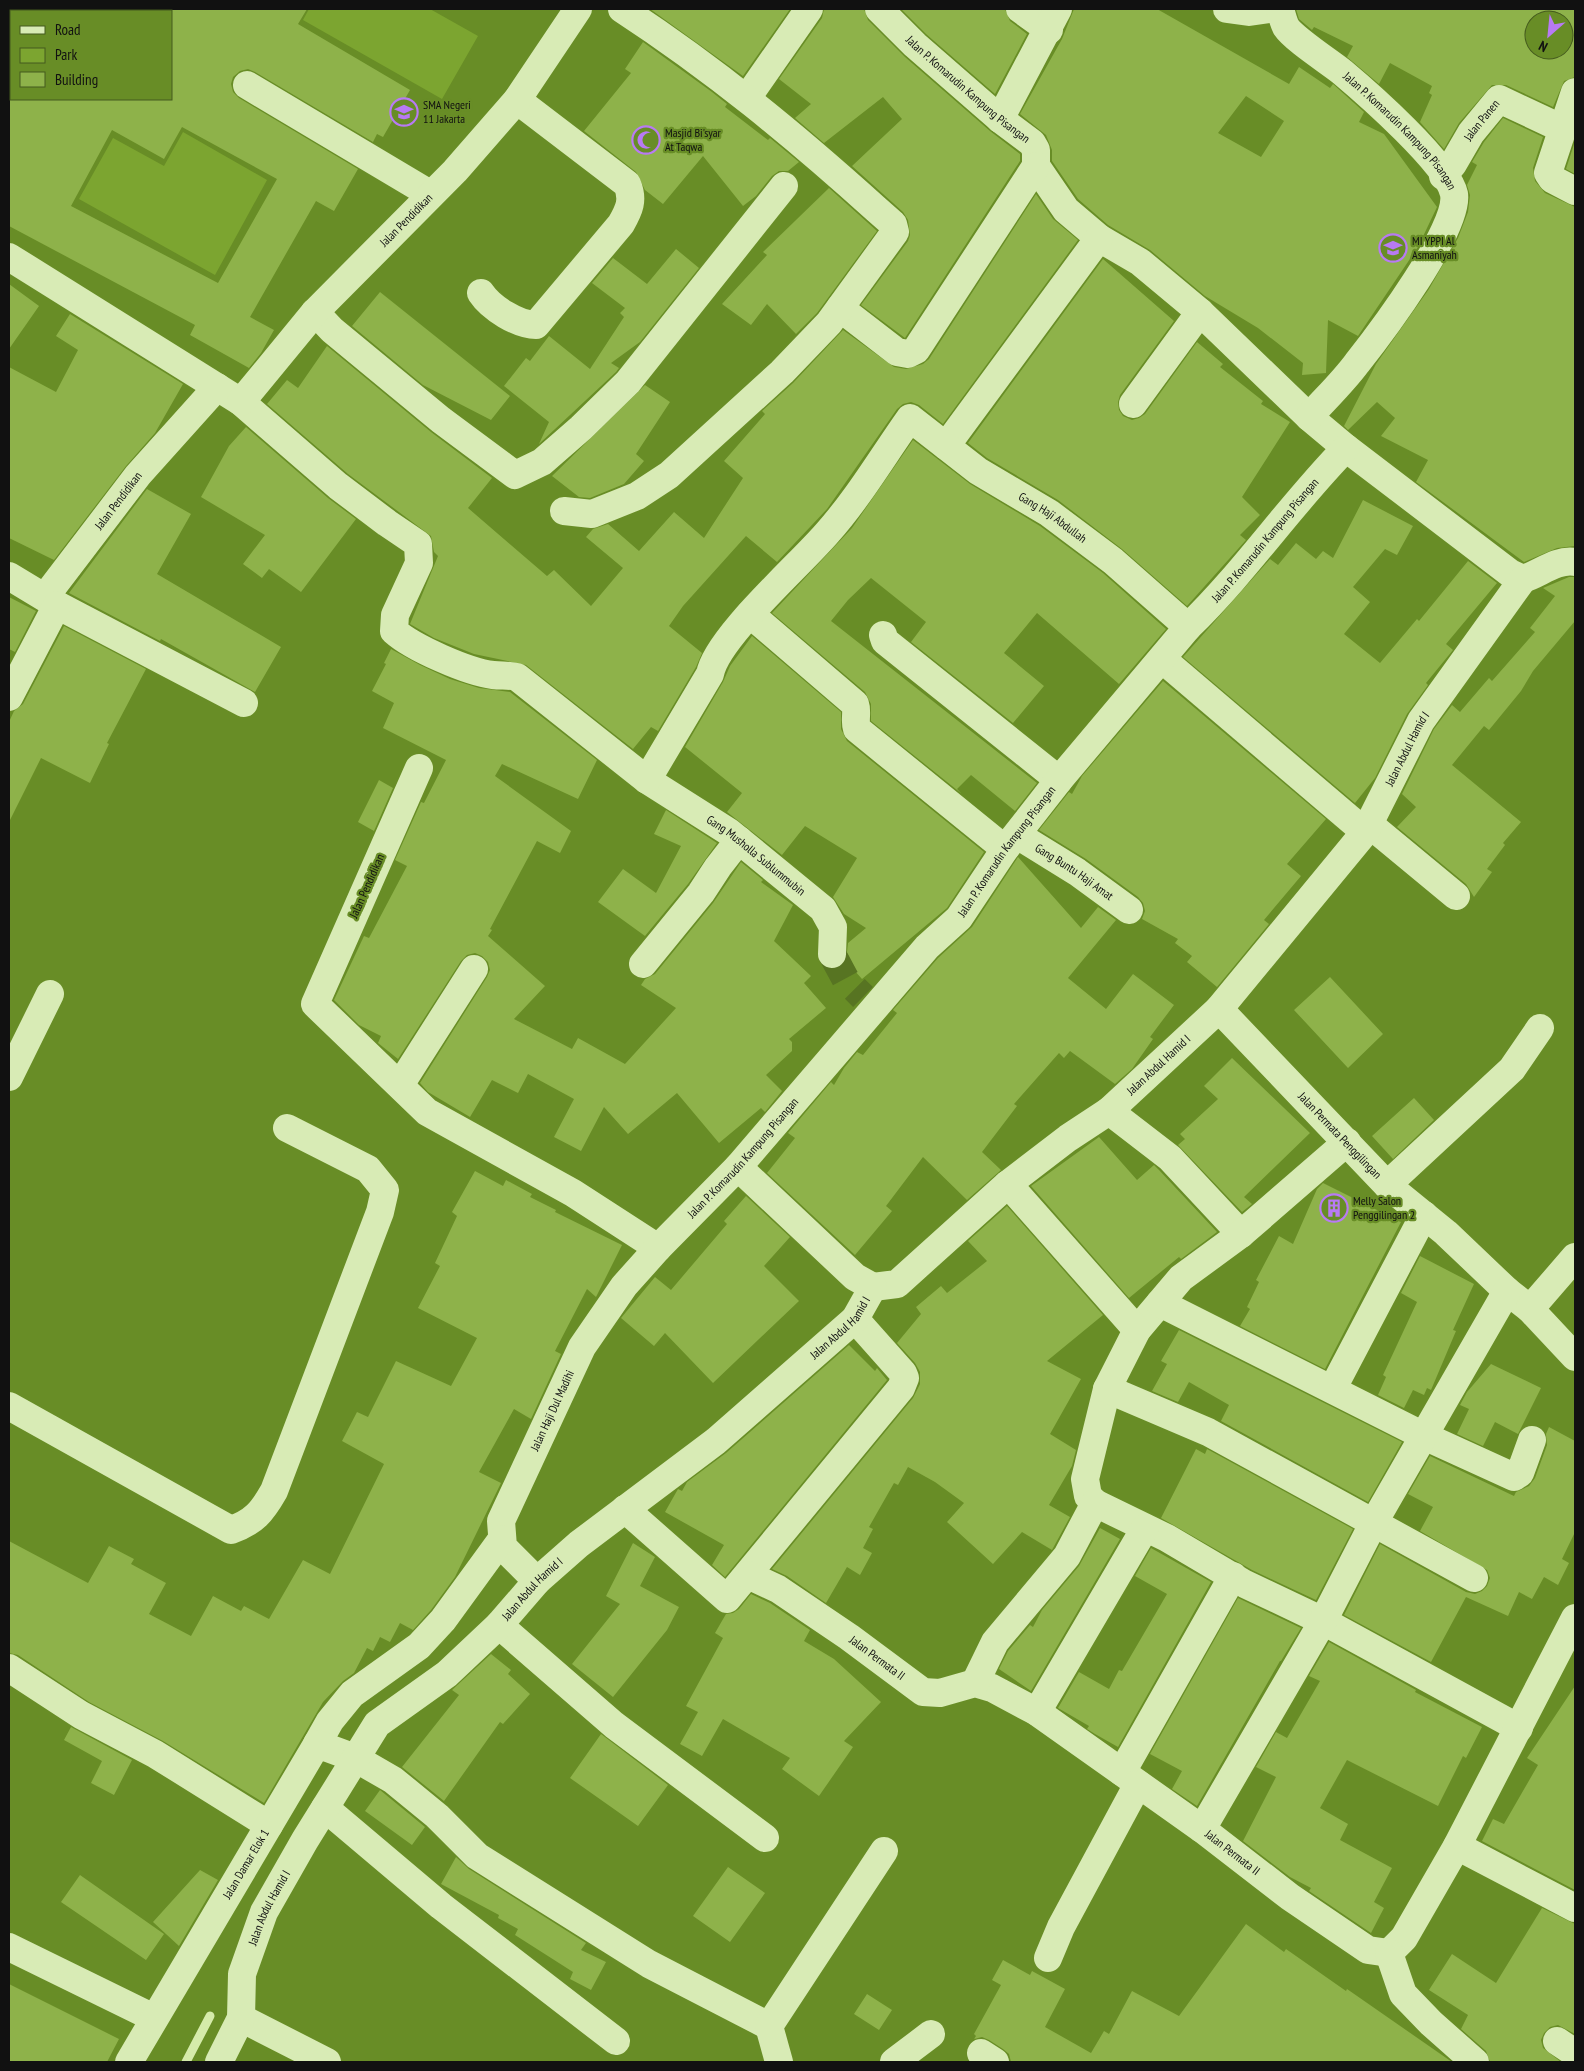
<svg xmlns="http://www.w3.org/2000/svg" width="1584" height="2071" font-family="'PT Sans Narrow',sans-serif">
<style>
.green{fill:#7ca530}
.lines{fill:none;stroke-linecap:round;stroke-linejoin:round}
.stream{stroke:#d5ebaa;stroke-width:9}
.building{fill:#8eb24a;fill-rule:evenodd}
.minor-tunnel{stroke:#577422;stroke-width:28;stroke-dasharray:28 14;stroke-linecap:butt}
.minor{stroke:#d8ebb5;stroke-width:28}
.labels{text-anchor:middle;stroke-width:4.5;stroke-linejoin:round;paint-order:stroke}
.street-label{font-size:12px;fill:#111;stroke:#688d26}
.poi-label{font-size:12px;fill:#111;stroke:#688d26;text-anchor:start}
</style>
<rect width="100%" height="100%" fill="#688d26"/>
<path class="green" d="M309,9H430L478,36L442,99L303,20Z
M183,132L267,180L215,275L79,199L113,138L164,166Z"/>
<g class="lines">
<path class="stream" d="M186,2062L210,2016"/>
</g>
<path class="building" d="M171,9H307L298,24L410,90L383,137L377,134L373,142L255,72L248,69L240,71L233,77L231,84L233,92L239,98L358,169L334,211L316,201L250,317L274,330L261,353L249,368L190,335L195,325L9,226V99H171ZM182,127L277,179L218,283L71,206L112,130L164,159Z
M650,9H790L743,76Z
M824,9H864L868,20L905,57L990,131L1020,154V161L905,338L861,305L908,241L910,235L908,220L903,212L852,166L902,119L883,97L824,143L795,118L811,104L779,79L822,18Z
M901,9H1005L1010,21L1027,34L995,94L926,34Z
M1074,9H1157L1289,84L1299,67L1330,88L1333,84L1364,112L1359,122L1384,134L1437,207L1418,247L1358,336L1328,320L1326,373L1302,375L1303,363L1258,328L1205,296L1150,250L1108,225L1078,199L1052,161V150L1046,135L1020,114L1062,39ZM1246,96L1284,121L1261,157L1218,133Z
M1296,9H1575V77L1564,81L1553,107L1506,85H1492L1459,123L1444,149L1420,122L1432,95L1429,93L1432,86L1390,63L1379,84L1347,57L1353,46L1314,27L1312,30L1299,19ZM1534,20H1564V50H1534Z
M643,42L712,92L727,104L725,107L768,140L770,138L799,162L788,171H779L772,176L756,196L743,206L703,156L663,204L645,190L636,172L584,131L631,73L625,69Z
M1503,118L1543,137L1533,168L1535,181L1545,193L1575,207V546L1557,548L1524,562L1416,482L1428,460L1381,436L1395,418L1377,402L1348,430L1344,426L1376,364L1429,289L1458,238L1468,212L1470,195L1467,185L1477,165L1472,162L1484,142Z
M1575,141V174L1566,169Z
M829,188L877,231L817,313L796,334L767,304L751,325L722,304L767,255L763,252Z
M1036,194L1053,219L1078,240L943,424L919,405L911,402L903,404L897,409L827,509L777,562L746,536L683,606L669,626L702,653L696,667L658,731L651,727L633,749L526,665L474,654L434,638L410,624L438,556L434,552L431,536L348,474L267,404L287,380L298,388L327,346L431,432L492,478L468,508L547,576L554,570L591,606L623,568L586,537L593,529L608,524L639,551L674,512L704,538L743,478L724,461L765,414L762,411L793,383L843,330L894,367L906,369L923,364L929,359Z
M676,249L699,268L640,342L611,363L619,368L616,372L539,444L549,422L504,386L526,358L530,361L549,336L590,369L624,317L620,313L625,308L592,283L613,258L647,284Z
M1103,259L1174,321L1120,395L1118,402L1119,410L1123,416L1132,420L1139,418L1145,414L1197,342L1223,364L1220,367L1263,401L1261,404L1290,422L1242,497L1260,515L1240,535L1246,540L1187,606L1122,549L1058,500L987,458L968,443Z
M9,284L39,306L9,349Z
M380,292L510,396L491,420L423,385L352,326Z
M70,314L183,384L155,433L126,466L54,560L9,538V367L56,392L78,350L56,336Z
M645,385L670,402L636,454L644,461L624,484L590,498L579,497L552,476Z
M246,427L328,498L356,519L301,592L269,569L262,578L243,564L265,535L201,497L229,446Z
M913,440L970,484L1040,526L1103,573L1166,629L1119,684L1037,613L1004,653L1044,686L1013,723L911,642L926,622L871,578L848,600L831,621L1037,783L1015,811L971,775L957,789L962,794L871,721V704L865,692L772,613L852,528Z
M147,489L191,514L157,574L281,647L255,692L161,639L160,641L69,593Z
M1363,500L1413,526L1397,555L1385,549L1353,587L1370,602L1344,634L1380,663L1417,619L1419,621L1468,561L1497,583L1446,644L1453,650L1426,683L1428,685L1407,714L1375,778L1355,803L1183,657L1270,559L1278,565L1296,543L1316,559L1323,551L1333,558Z
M1569,577H1575V621L1533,671L1521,691L1489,730L1484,726L1452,765L1521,822L1503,843L1505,845L1487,869L1492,872L1474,897L1466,884L1397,827L1416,807L1402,794L1434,729L1452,705L1460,712L1489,678L1492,681L1535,632L1530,628L1555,596L1543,588Z
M9,597L36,611L15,652L9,649Z
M64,626L146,669L107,743L109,744L90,783L41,758L9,822V722L14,711L23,704Z
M752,636L841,712V729L847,741L984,852L947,908L862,979L846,961L848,943L866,928L844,914L833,897L857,858L805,826L782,855L727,812L742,793L685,747L723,682L730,666Z
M391,649L420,665L450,679L479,688L510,692L597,760L578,799L502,764L495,776L571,831L560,853L537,841L490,929L492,930L488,936L545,986L514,1019L572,1049L578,1038L625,1064L676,1008L641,985L645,979L655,974L713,903L741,862L763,880L761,882L793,905L774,941L811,976L804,983L826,1008L789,1039L792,1042V1051L766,1075L782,1091L765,1112L761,1108L719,1143L677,1093L628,1134L604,1107L581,1151L554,1137L574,1099L528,1074L518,1093L492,1080L470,1117L428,1092L420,1083L487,977L490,970L488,962L482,956L475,953L467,955L461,961L398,1059L378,1043L381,1036L359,1025L334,1000L364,936L369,938L407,866L395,860L421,802L424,803L446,760L383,728L394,703L372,691L386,664L384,663Z
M1163,681L1326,819L1287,864L1301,876L1264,920L1269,924L1217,987L1187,962L1192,956L1175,943L1178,939L1142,919L1145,911L1143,903L1138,897L1086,859L1039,830L1069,792L1072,794L1082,776Z
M379,780L393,788L374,831L358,822Z
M666,810L717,843L688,884L645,936L598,902L623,869L656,893L681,846L654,834Z
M1018,857L1081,928L1098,907L1116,920L1068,978L1106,1009L1133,974L1174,1005L1150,1037L1153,1039L1132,1069L1115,1084L1070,1051L1064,1058L1059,1053L1014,1104L1017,1106L982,1152L1001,1170L967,1200L923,1157L886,1206L892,1211L855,1255L767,1173L795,1138L788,1133L831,1082L834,1085L844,1068L857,1052L863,1055L897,1013L893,1010L938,958L972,927Z
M1330,977L1383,1034L1348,1068L1294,1010Z
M1232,1058L1310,1133L1244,1197L1252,1204L1242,1212L1178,1145L1185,1139L1180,1134L1218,1099L1204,1086Z
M1414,1098L1434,1120L1393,1159L1372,1136Z
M1099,1137L1137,1180L1154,1165L1159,1170L1217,1232L1181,1259L1179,1257L1129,1298L1031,1186Z
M475,1171L503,1186L506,1180L532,1194L530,1197L556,1210L555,1212L622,1245L596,1297L587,1289L555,1351L561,1354L531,1419L514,1409L479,1472L501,1483L455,1577L431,1610L413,1630L400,1623L390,1642L380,1637L373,1651L367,1648L354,1673L343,1681L323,1702L264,1803L163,1741L89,1702L18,1655L9,1653V1541L88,1583L109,1546L134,1559L131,1564L166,1583L149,1614L191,1636L213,1596L241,1611L244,1606L269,1619L303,1560L330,1574L384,1464L342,1441L357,1412L368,1417L396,1361L451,1386L477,1338L418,1308L440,1266L435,1263L457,1216L452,1212Z
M1323,1183L1401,1222L1325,1369L1240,1326L1250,1309L1247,1307L1259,1282L1256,1280L1279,1236L1293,1244L1317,1189Z
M746,1196L790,1237L764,1266L799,1301L713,1383L665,1333L654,1346L621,1318L655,1277L671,1290L727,1224L724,1221Z
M1007,1206L1103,1315L1047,1361L1081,1379L1050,1434L1076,1450L1072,1466L1049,1505L1070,1517L1052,1550L1022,1532L993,1564L947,1522L964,1503L935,1482L908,1467L898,1485L894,1483L869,1527L873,1529L863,1548L872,1553L860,1575L847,1567L826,1603L787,1576L772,1569L913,1398L920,1384V1372L915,1363L897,1343L921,1314L916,1307L941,1286L947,1293L987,1261L968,1241Z
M1420,1256L1474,1284L1453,1330L1456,1331L1431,1390L1427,1388L1424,1395L1413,1390L1404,1408L1378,1395L1386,1377L1383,1375L1417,1302L1401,1293Z
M1179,1330L1402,1442L1368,1502L1221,1421L1229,1405L1189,1382L1178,1402L1152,1391L1167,1364L1161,1361Z
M849,1345L875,1371L877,1368L887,1380L725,1577L712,1565L724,1545L665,1512L678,1489L682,1491L687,1482L726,1453Z
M1491,1364L1541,1388L1518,1434L1495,1422L1483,1446L1457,1434L1469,1409L1460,1405L1467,1392Z
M1549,1427L1575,1441V1532L1562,1559L1569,1563L1558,1585L1544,1577L1532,1599L1519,1592L1508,1616L1466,1597L1431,1662L1344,1615L1380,1544L1466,1592L1475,1594L1482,1591L1487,1586L1490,1578L1487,1570L1420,1531L1433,1507L1408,1494L1430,1456L1514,1496L1516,1492L1529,1486L1535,1478L1547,1445L1546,1434Z
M1196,1449L1205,1454L1207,1449L1353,1529L1316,1600L1252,1570L1161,1518Z
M1100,1528L1120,1539L1031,1691L999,1669L1008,1651L1030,1625L1033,1627L1042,1610L1079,1566Z
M633,1543L655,1557L640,1586L679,1607L667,1630L613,1697L572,1664L620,1604L606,1596Z
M1151,1548L1211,1582L1118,1747L1095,1734L1087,1729L1089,1726L1058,1708L1079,1672L1109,1689L1119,1670L1122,1671L1167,1594L1135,1576Z
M751,1594L770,1603L810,1630L804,1641L834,1659L881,1702L844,1741L853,1747L819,1796L782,1769L790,1758L723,1719L702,1756L680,1744L698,1712L686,1706L723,1638L715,1633L726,1614L733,1613L739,1609Z
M1238,1598L1301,1628L1281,1661H1280L1197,1806L1172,1789L1182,1771L1150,1754Z
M1329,1642L1416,1690L1415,1692L1482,1727L1466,1758L1463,1756L1438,1806L1347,1760L1320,1808L1348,1824L1340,1840L1392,1868L1374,1902L1384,1908L1371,1933L1309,1891L1311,1888L1290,1877L1243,1841L1276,1777L1256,1767L1276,1732L1287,1738L1320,1681L1309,1676Z
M491,1654L511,1670L508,1674L530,1694L503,1724L500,1722L444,1801L402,1767L459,1695L452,1690Z
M1575,1686V1890L1482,1841L1493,1819L1504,1824L1538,1765L1527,1758Z
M71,1727L132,1760L114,1795L91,1783L102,1761L64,1740Z
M601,1734L668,1785L638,1826L570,1778Z
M380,1790L425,1827L412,1845L365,1811Z
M456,1857L469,1869L586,1943L581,1950L606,1962L591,1990L570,1979L573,1972L515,1935L518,1929L498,1918L499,1915L441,1884Z
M728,1867L765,1893L730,1942L693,1916Z
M200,1870L218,1880L179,1946L153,1922Z
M80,1875L164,1934L146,1960L61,1902Z
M1542,1908L1575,1924V2034L1558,2025L1550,2027L1544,2033L1541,2040L1543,2048L1561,2062H1490L1486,2051L1461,2029L1468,2015L1429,1990L1452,1954L1496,1983Z
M1246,1924L1284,1952L1286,1949L1346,1991L1347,1989L1452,2062H1011L1009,2054L1003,2049L989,2040L982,2037L974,2039L976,2036L974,2034L1001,1985L992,1980L1003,1960L1030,1975L1032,1971L1065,1989L1045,2027L1091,2053L1104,2031L1109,2034L1132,1991L1179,2016Z
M9,1984L119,2039L107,2062H9Z
M867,1994L892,2010L879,2030L854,2014Z"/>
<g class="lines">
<path class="minor-tunnel" d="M832,954L846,980L863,997"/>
<g class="minor">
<path id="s1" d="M879,9L915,45L1000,119L1032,143L1036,150V166L1066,210L1099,238L1140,262L1200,312L1309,417L1346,448L1510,573L1523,579"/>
<path d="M1020,9L1049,30"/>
<path d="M1227,9L1249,12L1270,9"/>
<path id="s2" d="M1280,9C1282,15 1283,21 1286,27C1294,39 1328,61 1342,72C1367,93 1448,164 1454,194C1460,228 1380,334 1357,363C1343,382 1325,399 1309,417"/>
<path d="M247,85L430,194"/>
<path d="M1575,92L1548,173L1552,179L1575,191"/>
<path d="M747,98L809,9"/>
<path d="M1000,119L1058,9"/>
<path id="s3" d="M1443,176L1453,164L1471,133L1499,99L1563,129"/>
<path id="s4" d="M9,257L241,402L338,486L387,523L418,544L419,563L395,615L394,631C413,648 468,672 493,675C502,676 509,675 517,677L647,780L729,832L823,909L833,927L832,954"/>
<path d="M481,293C491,308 518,325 536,325L621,224C629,210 634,200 627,184L517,100"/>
<path d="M840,308L897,352L908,354L916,350L1036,166"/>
<path d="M315,312L332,330L441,420L515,475L542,462L581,428L628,382L784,186"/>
<path id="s5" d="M241,402L315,312L455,171L517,100L578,9"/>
<path d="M1133,404L1200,312"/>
<path d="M946,446L1099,238"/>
<path d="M564,511L592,514L637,496L669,475L782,372L829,323L895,232L893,224L876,209C795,136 714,69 622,9"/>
<path d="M9,576L57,605L244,703"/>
<path d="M1523,579C1540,574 1556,559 1575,562"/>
<path id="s6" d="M45,597L138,475L217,387"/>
<path d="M750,614L855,704C858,713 854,720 857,729L1005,849"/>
<path d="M883,635L885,641L1059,780"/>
<path d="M1162,659L1365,832"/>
<path d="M9,697L57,605"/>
<path d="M419,768L315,1004L427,1112L573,1193L658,1248"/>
<path id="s7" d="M647,780L710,674C717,637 801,564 828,532C859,497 883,456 910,418L978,471L1049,513L1113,561L1188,627"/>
<path d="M1369,824L1456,896"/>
<path id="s8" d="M1017,835L1077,872L1129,910"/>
<path d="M643,964L701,893L718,867L739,840"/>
<path id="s9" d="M1219,1009L1387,1185L1446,1233L1507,1291L1530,1309L1575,1357"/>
<path d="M9,1077L50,994"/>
<path d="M400,1085L474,969"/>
<path d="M1109,1111L1170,1158L1241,1234"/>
<path d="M1347,1142L1241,1234L1181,1278L1137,1330L1107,1389L1085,1479L1088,1496L1095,1503L1167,1538L1245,1584L1323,1621L1519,1728"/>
<path d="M738,1167L855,1277L873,1287"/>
<path d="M1008,1184L1137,1330"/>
<path d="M1387,1185L1512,1069L1540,1028"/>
<path id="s10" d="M873,1287L897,1284L1008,1184L1068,1138L1109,1111L1219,1009L1365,832L1421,721L1523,579"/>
<path d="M1160,1303L1424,1436L1514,1477L1520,1473L1532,1440"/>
<path d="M1530,1309L1575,1257"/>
<path d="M1333,1388L1424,1215"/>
<path d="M1107,1389L1208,1432L1474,1578"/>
<path d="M9,1406L231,1530C254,1522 262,1512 274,1491L380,1212L385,1190L368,1169L287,1128"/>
<path d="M625,1509L727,1599L901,1388L905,1378L903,1373L855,1319"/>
<path id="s11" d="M748,1575L778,1589L849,1637L923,1692L940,1693L975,1683L992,1688L1037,1712L1202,1829L1290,1897L1368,1950L1389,1953"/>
<path id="s12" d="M537,1581L503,1547L501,1521L582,1347L624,1286L658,1248L738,1167L927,947L959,918L1005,849L1059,780L1188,627C1245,572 1290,505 1346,448"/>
<path d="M499,1625L614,1725L765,1838"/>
<path d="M9,1668L81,1715L155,1754L269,1825"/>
<path d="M975,1683L995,1642L1067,1556L1095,1503"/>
<path d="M1037,1712L1145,1528"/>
<path d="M317,1744L330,1721L352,1694L419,1646L443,1620L502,1539"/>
<path d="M1122,1772L1233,1576"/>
<path d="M325,1808L441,1906L616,2041"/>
<path d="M1202,1829L1323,1621L1373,1524L1507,1291"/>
<path d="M1457,1846L1575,1908"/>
<path d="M9,1947L154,2018"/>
<path d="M1389,1953L1404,1938L1457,1846L1575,1618"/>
<path d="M1389,1953L1403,1994L1431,2023L1475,2062"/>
<path d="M1048,1958L1061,1927L1138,1784"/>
<path d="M241,2018L327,2062"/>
<path d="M1557,2041L1575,2053"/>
<path d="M981,2053L995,2062"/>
<path id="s13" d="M129,2062L317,1744L355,1758L393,1780L437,1816L477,1856L649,1964L769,2026"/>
<path id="s14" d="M219,2062L241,2018L242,1974L264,1912L305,1840L377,1724L447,1674L499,1625L537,1581L579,1544L716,1441L855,1319L873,1287"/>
<path d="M779,2062L769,2026L884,1851"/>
<path d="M894,2062L931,2034"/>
</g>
</g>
<defs>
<g id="school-ring" transform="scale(1.4375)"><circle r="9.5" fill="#688d26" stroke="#b87af4" stroke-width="1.5"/><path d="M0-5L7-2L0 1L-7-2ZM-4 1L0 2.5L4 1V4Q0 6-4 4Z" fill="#b87af4"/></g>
<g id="mosque-ring" transform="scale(1.4375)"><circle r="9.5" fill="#688d26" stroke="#b87af4" stroke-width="1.5"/><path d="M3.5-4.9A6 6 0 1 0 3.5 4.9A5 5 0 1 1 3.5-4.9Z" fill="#b87af4"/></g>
<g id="building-ring" transform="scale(1.4375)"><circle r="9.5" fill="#688d26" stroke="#b87af4" stroke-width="1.5"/><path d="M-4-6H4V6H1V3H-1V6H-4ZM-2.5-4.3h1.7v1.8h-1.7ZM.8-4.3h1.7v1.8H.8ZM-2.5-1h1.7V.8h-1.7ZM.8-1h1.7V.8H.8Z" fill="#b87af4"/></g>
</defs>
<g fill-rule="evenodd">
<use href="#school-ring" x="404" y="112"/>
<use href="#mosque-ring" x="646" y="140"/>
<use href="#school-ring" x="1393" y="248"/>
<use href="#building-ring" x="1334" y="1208"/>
</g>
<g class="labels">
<g class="street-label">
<text dy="4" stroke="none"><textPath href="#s1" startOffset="120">Jalan P. Komarudin Kampung Pisangan</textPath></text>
<text dy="4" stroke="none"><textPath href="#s3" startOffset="68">Jalan Panen</textPath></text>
<text dy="4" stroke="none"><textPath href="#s2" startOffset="174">Jalan P. Komarudin Kampung Pisangan</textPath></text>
<text dy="4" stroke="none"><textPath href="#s5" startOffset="246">Jalan Pendidikan</textPath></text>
<text dy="4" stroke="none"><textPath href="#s6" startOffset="121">Jalan Pendidikan</textPath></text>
<text dy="4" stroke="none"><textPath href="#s7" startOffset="624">Gang Haji Abdullah</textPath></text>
<text dy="4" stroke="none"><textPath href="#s12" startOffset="1325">Jalan P. Komarudin Kampung Pisangan</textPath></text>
<text dy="4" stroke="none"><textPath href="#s10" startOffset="771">Jalan Abdul Hamid I</textPath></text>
<text dy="4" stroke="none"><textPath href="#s12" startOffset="920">Jalan P. Komarudin Kampung Pisangan</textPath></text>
<text dy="4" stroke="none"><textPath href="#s4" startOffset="1025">Gang Musholla Sublummubin</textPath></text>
<text dy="4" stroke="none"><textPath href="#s8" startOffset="68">Gang Buntu Haji Amat</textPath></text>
<text transform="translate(367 886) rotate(-66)" y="4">Jalan Pendidikan</text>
<text dy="4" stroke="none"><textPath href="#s10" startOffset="366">Jalan Abdul Hamid I</textPath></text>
<text dy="4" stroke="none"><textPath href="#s9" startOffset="175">Jalan Permata Penggilingan</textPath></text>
<text dy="4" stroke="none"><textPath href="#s12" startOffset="515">Jalan P. Komarudin Kampung Pisangan</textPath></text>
<text dy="4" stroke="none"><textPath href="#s14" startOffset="990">Jalan Abdul Hamid I</textPath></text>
<text dy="4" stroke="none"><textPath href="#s12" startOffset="196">Jalan Haji Dul Madihi</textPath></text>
<text dy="4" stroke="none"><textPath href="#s14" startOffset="585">Jalan Abdul Hamid I</textPath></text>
<text dy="4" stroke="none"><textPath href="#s11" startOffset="154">Jalan Permata II</textPath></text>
<text dy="4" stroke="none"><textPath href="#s11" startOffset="574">Jalan Permata II</textPath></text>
<text dy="4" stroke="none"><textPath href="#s13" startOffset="230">Jalan Damar Elok 1</textPath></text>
<text dy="4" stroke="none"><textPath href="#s14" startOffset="165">Jalan Abdul Hamid I</textPath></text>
</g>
<g class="poi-label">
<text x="423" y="109">SMA Negeri<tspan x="423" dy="14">11 Jakarta</tspan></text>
<text x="665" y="137">Masjid Bi'syar<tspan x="665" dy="14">At Taqwa</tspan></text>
<text x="1412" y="245">MI YPPI Al<tspan x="1412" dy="14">Asmaniyah</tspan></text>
<text x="1353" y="1205">Melly Salon<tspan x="1353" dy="14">Penggilingan 2</tspan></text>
</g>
</g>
<rect width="1584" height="2071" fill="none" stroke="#111111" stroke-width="20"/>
<rect x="10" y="10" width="162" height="90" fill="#688d26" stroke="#455b1e"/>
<rect x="20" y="26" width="25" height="8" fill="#d8ebb5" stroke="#455b1e"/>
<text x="55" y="35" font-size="15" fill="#111111">Road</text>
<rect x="20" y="48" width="25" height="15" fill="#7ca530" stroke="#455b1e"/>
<text x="55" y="60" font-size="15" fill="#111111">Park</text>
<rect x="20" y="72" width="25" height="15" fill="#8eb24a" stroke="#455b1e"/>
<text x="55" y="85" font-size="15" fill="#111111">Building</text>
<g transform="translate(1549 35) rotate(207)"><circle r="24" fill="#688d26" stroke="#455b1e"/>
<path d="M0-4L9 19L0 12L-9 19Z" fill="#b87af4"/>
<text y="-8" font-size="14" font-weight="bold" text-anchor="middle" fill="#111111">N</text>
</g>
</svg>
